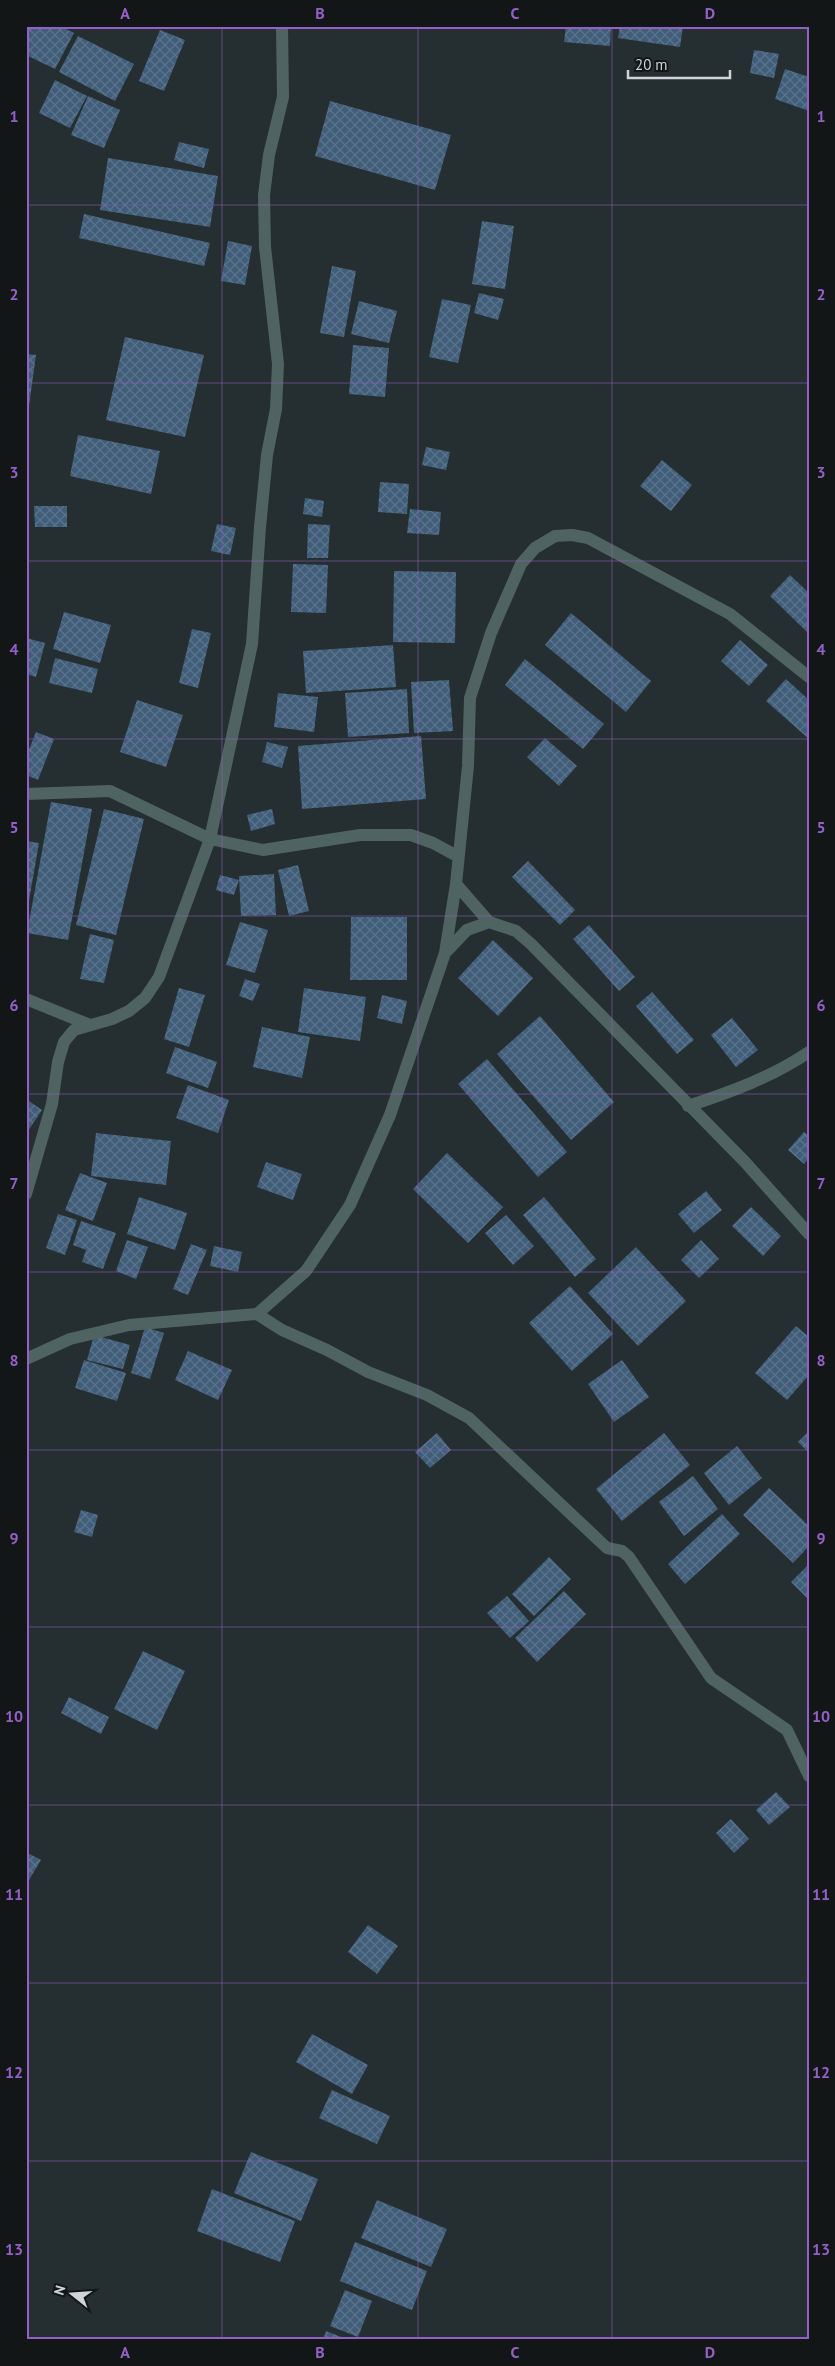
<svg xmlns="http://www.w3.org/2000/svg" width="835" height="2366" font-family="'PT Sans',sans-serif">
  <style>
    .building { fill: url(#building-cross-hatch) }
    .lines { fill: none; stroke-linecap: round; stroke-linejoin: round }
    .minor { stroke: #4f6460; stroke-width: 12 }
    .grid { fill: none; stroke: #945fc6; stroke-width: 1; stroke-opacity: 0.55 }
    .neatline { fill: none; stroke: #945fc6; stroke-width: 2 }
    .grid-label { font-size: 16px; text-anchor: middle; font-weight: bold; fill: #945fc6 }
  </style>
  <defs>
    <pattern id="building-cross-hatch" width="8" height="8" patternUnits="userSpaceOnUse" patternTransform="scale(1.25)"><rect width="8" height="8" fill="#405d79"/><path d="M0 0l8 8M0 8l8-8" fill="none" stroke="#5b738b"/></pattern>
  </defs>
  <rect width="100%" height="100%" fill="#252f31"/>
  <!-- building -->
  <path class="building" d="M 26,26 L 60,26 L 74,33 L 55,69 L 26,55 Z
    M 298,26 L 325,26 L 325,29 L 298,29 Z
    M 566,26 L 611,26 L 610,46 L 564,42 Z
    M 620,26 L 683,26 L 680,47 L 618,38 Z
    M 160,30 L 185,40 L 164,91 L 139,81 Z
    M 78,36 L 134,64 L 115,101 L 59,72 Z
    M 754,50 L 779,54 L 774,78 L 750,73 Z
    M 785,69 L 809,77 L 809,111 L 775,99 Z
    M 55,80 L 87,96 L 70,128 L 39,113 Z
    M 88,96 L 120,110 L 104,148 L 71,135 Z
    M 330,101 L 451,135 L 435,190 L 315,156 Z
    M 179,142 L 209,149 L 204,168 L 174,160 Z
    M 108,158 L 218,176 L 210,227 L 100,210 Z
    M 84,214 L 210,243 L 204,266 L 79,238 Z
    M 482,221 L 514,226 L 505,289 L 472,284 Z
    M 228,241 L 252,246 L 245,285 L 221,281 Z
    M 332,266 L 356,271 L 344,337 L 320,333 Z
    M 479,293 L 504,299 L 498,320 L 474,313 Z
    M 442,299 L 471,305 L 458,363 L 429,357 Z
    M 359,301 L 397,311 L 389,343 L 351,334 Z
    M 125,337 L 204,355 L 185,437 L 106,420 Z
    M 353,345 L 389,348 L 385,397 L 349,394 Z
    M 26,354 L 36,355 L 27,420 L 26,420 Z
    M 78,435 L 160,451 L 151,494 L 70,476 Z
    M 426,447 L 450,452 L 446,470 L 422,465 Z
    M 662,460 L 692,485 L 671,511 L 640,486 Z
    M 380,482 L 409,484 L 407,514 L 378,512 Z
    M 305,498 L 324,501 L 322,517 L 303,514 Z
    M 34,506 L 67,506 L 67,527 L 35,527 Z
    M 410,509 L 441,512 L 439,535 L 407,533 Z
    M 217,524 L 236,528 L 230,555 L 211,551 Z
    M 308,524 L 330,525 L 328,558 L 307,558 Z
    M 293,564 L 328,565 L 326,613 L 291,612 Z
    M 394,571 L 456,572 L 455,643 L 393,642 Z
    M 790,575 L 809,593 L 809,634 L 770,596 Z
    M 64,612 L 111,625 L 100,663 L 53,649 Z
    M 571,613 L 651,681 L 626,712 L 545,645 Z
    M 192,629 L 211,633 L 198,688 L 179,683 Z
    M 26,638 L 45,643 L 36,677 L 26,674 Z
    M 740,640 L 768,665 L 749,686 L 721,661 Z
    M 393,645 L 396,687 L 306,693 L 303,651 Z
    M 55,658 L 98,669 L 92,693 L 49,683 Z
    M 525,659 L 604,724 L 583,749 L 505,685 Z
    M 786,679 L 809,700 L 809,739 L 766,701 Z
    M 449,680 L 453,731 L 414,733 L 411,682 Z
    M 407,689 L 409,733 L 348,737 L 345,693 Z
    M 278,693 L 318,697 L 314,732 L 274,727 Z
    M 137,700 L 183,715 L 166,767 L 120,752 Z
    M 36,732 L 54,739 L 38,780 L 26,775 L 26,757 Z
    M 421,736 L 426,799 L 302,809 L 298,746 Z
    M 545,738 L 577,766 L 559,786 L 527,757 Z
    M 267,742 L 288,747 L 282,768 L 262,762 Z
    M 51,802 L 92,809 L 68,940 L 27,933 Z
    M 104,809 L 144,819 L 116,935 L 76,925 Z
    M 272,809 L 275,824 L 251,831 L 247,815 Z
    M 26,841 L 39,843 L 27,912 L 26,912 Z
    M 528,861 L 575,910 L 560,925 L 512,877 Z
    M 298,865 L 309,911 L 289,916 L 278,870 Z
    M 274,874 L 276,915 L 241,916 L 239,876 Z
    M 220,875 L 239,880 L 234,895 L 216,890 Z
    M 351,917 L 407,917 L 407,980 L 350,980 Z
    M 240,922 L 268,930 L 255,973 L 226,965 Z
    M 589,925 L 635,977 L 619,991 L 573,939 Z
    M 90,934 L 114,940 L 104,983 L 80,979 Z
    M 493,940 L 533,978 L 498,1016 L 458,978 Z
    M 245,979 L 260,984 L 253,1001 L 239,996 Z
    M 179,988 L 205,995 L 189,1047 L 164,1039 Z
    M 304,988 L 366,997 L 360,1041 L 298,1032 Z
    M 652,992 L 694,1040 L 677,1054 L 636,1006 Z
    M 382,995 L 407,1001 L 402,1024 L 377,1018 Z
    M 540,1016 L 614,1102 L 571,1140 L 497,1054 Z
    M 732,1018 L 758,1050 L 736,1067 L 711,1035 Z
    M 262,1027 L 310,1037 L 302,1078 L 253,1067 Z
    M 175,1047 L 217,1062 L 208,1088 L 166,1073 Z
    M 487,1059 L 567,1152 L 538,1177 L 458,1084 Z
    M 188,1085 L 229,1100 L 218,1133 L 176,1118 Z
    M 26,1099 L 42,1110 L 26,1134 Z
    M 804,1132 L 809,1136 L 809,1158 L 804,1164 L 788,1150 Z
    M 96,1133 L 171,1141 L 166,1185 L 91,1176 Z
    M 447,1153 L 503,1207 L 468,1243 L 413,1189 Z
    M 266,1162 L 302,1174 L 293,1200 L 257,1187 Z
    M 80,1173 L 107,1183 L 93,1221 L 65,1210 Z
    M 706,1191 L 722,1210 L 694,1233 L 678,1214 Z
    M 139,1197 L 187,1213 L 175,1250 L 127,1234 Z
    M 544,1197 L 596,1259 L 575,1277 L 523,1215 Z
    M 751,1207 L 781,1236 L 763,1256 L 732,1226 Z
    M 58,1214 L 77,1220 L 65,1255 L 46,1248 Z
    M 506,1215 L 534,1246 L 513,1265 L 485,1233 Z
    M 81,1221 L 116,1233 L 103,1269 L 82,1262 L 86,1250 L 73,1245 Z
    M 127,1240 L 148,1247 L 136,1279 L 116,1271 Z
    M 701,1240 L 719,1259 L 699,1278 L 681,1260 Z
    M 191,1244 L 207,1250 L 188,1295 L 173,1289 Z
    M 214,1246 L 242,1252 L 238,1272 L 210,1266 Z
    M 636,1247 L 686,1301 L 638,1346 L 588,1293 Z
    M 570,1286 L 613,1334 L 572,1371 L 529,1323 Z
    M 796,1326 L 809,1337 L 809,1375 L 787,1400 L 755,1373 Z
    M 145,1327 L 164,1333 L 150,1379 L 131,1373 Z
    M 94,1335 L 130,1345 L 123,1369 L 87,1360 Z
    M 188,1351 L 232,1370 L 218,1400 L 175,1380 Z
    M 84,1360 L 126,1373 L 117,1401 L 75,1388 Z
    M 622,1360 L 649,1397 L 614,1422 L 588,1384 Z
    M 809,1431 L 809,1453 L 798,1442 Z
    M 437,1433 L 451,1450 L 430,1468 L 415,1452 Z
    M 664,1433 L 690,1465 L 622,1521 L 596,1489 Z
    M 737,1446 L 762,1478 L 729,1505 L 704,1473 Z
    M 693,1476 L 718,1509 L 684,1536 L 659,1502 Z
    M 769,1488 L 809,1526 L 809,1546 L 793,1563 L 743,1515 Z
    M 81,1510 L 98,1515 L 92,1537 L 74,1532 Z
    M 722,1514 L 740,1534 L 685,1584 L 668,1564 Z
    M 549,1557 L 571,1579 L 534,1616 L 512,1594 Z
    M 809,1564 L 809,1600 L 791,1582 Z
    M 564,1591 L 586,1614 L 537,1662 L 515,1638 Z
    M 507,1596 L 529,1621 L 510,1638 L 487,1613 Z
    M 143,1651 L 185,1671 L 157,1730 L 114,1709 Z
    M 69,1697 L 109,1717 L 101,1734 L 61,1713 Z
    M 776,1792 L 790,1807 L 769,1825 L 756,1810 Z
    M 731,1819 L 749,1839 L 734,1853 L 716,1833 Z
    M 26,1852 L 41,1860 L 26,1885 Z
    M 368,1925 L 398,1946 L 377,1974 L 348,1952 Z
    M 312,2034 L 368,2065 L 352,2094 L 296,2062 Z
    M 332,2090 L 390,2116 L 377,2144 L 319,2118 Z
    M 251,2152 L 318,2179 L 301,2221 L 234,2193 Z
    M 212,2189 L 295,2221 L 280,2262 L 197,2231 Z
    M 377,2200 L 447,2229 L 431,2267 L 361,2238 Z
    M 355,2242 L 427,2271 L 412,2310 L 340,2281 Z
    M 345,2290 L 372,2301 L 358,2337 L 330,2326 Z
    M 326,2331 L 349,2340 L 323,2340 Z"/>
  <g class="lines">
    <!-- minor -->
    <path class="minor" d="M 26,794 L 110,791 L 210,839 L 263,850 L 360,835 L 411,835 L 433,843 L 457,856
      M 456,884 L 489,922 L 516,931 L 531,944 L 745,1162 L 809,1234
      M 445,953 L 467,930 L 489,922
      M 26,999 L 90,1025
      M 688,1106 C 731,1092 772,1077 809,1052
      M 26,1194 L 52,1104 L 58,1062 L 64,1042 L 74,1030 L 112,1019 L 129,1011 L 145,998 L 159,977 L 210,839 L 252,644 L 260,527 L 267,455 L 276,409 L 278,364 L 265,247 L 264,195 L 269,155 L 283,97 L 282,26
      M 257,1314 L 282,1330 L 327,1350 L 368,1372 L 427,1395 L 469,1418 L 607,1548 L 622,1551 L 629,1557 L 711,1678 L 787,1730 L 809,1776
      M 26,1359 L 70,1339 L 129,1325 L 257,1314 L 306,1271 L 350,1205 L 390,1115 L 445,953 L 456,884 L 468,766 L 470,698 L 491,633 L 521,564 L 535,548 L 555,536 L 572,535 L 588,538 L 730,614 L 809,677"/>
  </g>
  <!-- grid -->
  <path class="grid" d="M 222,26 L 222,2340M 418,26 L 418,2340M 612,26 L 612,2340M 26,205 L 809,205M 26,383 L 809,383M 26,561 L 809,561M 26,739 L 809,739M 26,916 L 809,916M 26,1094 L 809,1094M 26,1272 L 809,1272M 26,1450 L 809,1450M 26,1627 L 809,1627M 26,1805 L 809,1805M 26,1983 L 809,1983M 26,2161 L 809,2161"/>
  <!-- border -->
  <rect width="835" height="2366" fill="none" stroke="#121617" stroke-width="55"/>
  <!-- north arrow -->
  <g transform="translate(72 2294) rotate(287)" stroke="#121617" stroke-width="4" paint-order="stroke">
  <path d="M0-4L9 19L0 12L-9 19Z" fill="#cfd5d7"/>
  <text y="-8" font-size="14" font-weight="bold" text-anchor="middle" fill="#cfd5d7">N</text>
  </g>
  <!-- scale -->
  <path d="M628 70v8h102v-8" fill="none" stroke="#cfd5d7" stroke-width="2.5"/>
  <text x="635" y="70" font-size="15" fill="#cfd5d7" stroke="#121617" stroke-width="4" paint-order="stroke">20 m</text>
  <rect x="28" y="28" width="780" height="2310" class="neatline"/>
  <g class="grid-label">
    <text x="125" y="19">A</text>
    <text x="320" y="19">B</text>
    <text x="515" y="19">C</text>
    <text x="710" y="19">D</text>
    <text x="14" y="122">1</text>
    <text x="821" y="122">1</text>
    <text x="14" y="300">2</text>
    <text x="821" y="300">2</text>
    <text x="14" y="478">3</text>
    <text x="821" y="478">3</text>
    <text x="14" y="655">4</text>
    <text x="821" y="655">4</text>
    <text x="14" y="833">5</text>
    <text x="821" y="833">5</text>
    <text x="14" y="1011">6</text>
    <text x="821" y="1011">6</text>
    <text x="14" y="1189">7</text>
    <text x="821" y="1189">7</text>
    <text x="14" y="1366">8</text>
    <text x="821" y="1366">8</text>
    <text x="14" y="1544">9</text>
    <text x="821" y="1544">9</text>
    <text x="14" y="1722">10</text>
    <text x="821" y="1722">10</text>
    <text x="14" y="1900">11</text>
    <text x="821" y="1900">11</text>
    <text x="14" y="2078">12</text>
    <text x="821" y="2078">12</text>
    <text x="14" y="2255">13</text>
    <text x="821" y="2255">13</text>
    <text x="125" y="2358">A</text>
    <text x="320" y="2358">B</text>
    <text x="515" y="2358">C</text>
    <text x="710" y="2358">D</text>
  </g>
</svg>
